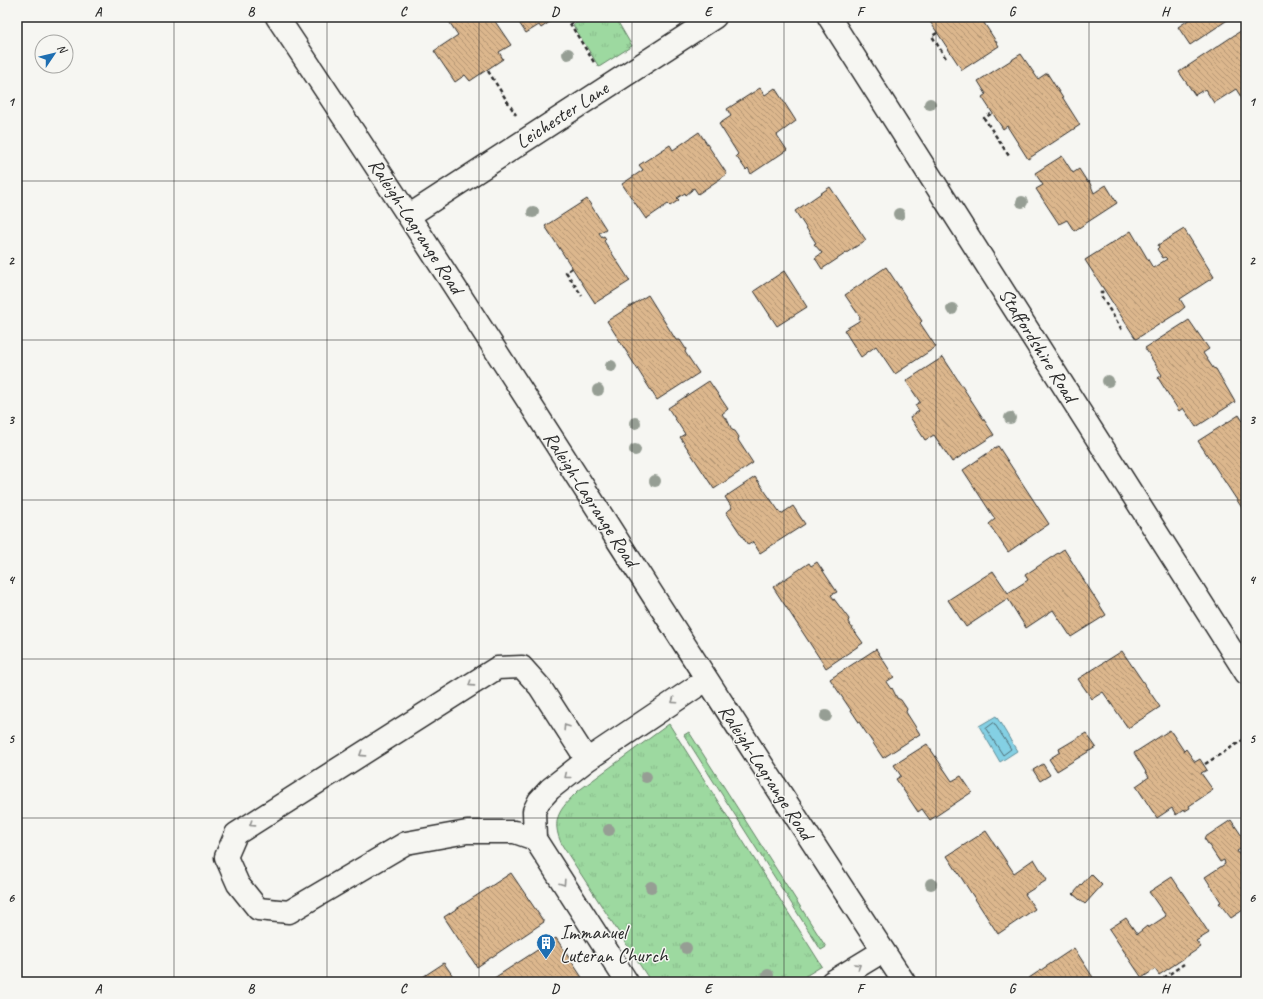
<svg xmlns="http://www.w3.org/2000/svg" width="1263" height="999" font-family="Caveat,sans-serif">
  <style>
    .grass { fill: url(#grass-tufts); stroke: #648266 }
    .water { fill: #84d0e4; stroke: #608e9a }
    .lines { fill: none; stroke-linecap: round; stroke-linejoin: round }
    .shore { stroke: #4f6d75; stroke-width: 1 }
    .building { fill: url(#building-back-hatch); stroke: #2b2b2b }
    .minor-casing { stroke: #2b2b2b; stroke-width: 25 }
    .major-casing { stroke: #2b2b2b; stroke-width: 25 }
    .path { stroke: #2b2b2b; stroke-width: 2.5; stroke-dasharray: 4 3; stroke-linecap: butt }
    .minor { stroke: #f6f6f2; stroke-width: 22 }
    .major { stroke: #f6f6f2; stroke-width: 22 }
    .tree { fill: #969e94 }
    .oneway { stroke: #90908e }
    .grid { fill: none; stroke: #2b2b2b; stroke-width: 1; stroke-opacity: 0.55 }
    .labels { text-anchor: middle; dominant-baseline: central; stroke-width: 3; stroke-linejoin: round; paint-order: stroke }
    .street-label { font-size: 20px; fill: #2b2b2b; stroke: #f6f6f2 }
    .poi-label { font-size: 20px; fill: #2b2b2b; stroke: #f6f6f2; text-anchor: start }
    .neatline { fill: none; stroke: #2b2b2b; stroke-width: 1.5 }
    .grid-label { font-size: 13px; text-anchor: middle; font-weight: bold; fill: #2b2b2b }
  </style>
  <defs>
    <pattern id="grass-tufts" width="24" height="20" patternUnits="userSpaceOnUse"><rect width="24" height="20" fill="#9dd9a0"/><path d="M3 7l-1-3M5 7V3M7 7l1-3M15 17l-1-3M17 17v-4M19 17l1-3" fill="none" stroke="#87ba8a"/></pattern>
    <pattern id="building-back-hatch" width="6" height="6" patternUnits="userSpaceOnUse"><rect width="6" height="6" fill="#dcb78d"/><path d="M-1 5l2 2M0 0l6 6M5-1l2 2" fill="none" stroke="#b39573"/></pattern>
  </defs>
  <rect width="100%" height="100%" fill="#f6f6f2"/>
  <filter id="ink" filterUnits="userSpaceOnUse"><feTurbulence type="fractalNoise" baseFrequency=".025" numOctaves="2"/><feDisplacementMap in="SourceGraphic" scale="8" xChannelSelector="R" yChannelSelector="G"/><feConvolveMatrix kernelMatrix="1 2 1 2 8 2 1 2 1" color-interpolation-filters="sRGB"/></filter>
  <g filter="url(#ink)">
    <!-- grass -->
    <path class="grass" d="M 586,17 L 615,17 L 632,46 L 599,67 L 573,25 Z
      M 669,724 L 822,966 L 796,982 L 651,982 L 562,845 C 550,819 560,809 578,791 Z
      M 689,732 L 826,947 L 821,950 L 684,735 Z"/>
    <!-- water -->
    <path class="water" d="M 996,716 L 1017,751 L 1000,762 L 979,726 Z"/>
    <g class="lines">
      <!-- shore -->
      <path class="shore" d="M 994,723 L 1011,749 L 1003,755 L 986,729 Z"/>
    </g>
    <!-- building -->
    <path class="building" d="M 446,17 L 492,17 L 511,45 L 499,52 L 503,59 L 470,81 L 465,75 L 455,82 L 434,51 L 458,35 Z
      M 515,17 L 557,17 L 541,28 L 539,25 L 526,33 Z
      M 927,17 L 983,17 L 985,20 L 984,23 L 999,46 L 962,70 Z
      M 1193,17 L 1232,17 L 1190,45 L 1178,27 Z
      M 1242,30 L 1246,36 L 1246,105 L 1236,89 L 1214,103 L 1205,89 L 1195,95 L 1179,72 Z
      M 1021,54 L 1038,79 L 1047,73 L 1080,125 L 1028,159 L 1007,126 L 1003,129 L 982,97 L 986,94 L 978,81 Z
      M 760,88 L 765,95 L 775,88 L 796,121 L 777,135 L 787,150 L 751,174 L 748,168 L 746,170 L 736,156 L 738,154 L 719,124 L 731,116 L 727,109 Z
      M 699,132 L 727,174 L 698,194 L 694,188 L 692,189 L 692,190 L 686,195 L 685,193 L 677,198 L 679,200 L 670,206 L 668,204 L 646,219 L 622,184 L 643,170 L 639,165 L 670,145 L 673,150 Z
      M 1062,156 L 1073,173 L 1079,169 L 1088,183 L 1089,181 L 1094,193 L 1106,185 L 1117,203 L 1074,231 L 1067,220 L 1059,224 L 1036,189 L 1043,185 L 1035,173 Z
      M 830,187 L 866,240 L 822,269 L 815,258 L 822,253 L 814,244 L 816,243 L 795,211 Z
      M 587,199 L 606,229 L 599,233 L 602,237 L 604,236 L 606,239 L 604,241 L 630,281 L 595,303 L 545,226 Z
      M 1184,229 L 1214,277 L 1180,299 L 1185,307 L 1179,312 L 1136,339 L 1085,260 L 1131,231 L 1153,268 L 1167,259 L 1165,257 L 1163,258 L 1157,249 L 1159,247 L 1158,245 Z
      M 886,267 L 922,321 L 920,323 L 936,347 L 895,374 L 876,346 L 861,357 L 844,330 L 859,321 L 860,317 L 845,295 Z
      M 784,271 L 807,307 L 777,326 L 754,291 Z
      M 648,295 L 676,340 L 680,340 L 686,349 L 685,352 L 699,373 L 657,400 L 607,321 Z
      M 1189,320 L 1209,349 L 1203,353 L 1213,368 L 1216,369 L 1235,402 L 1196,427 L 1183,408 L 1179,411 L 1158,378 L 1162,375 L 1145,348 Z
      M 943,357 L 994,435 L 952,462 L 934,435 L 925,440 L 910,417 L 919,411 L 915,405 L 920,402 L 906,381 Z
      M 709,381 L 728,409 L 722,414 L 725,418 L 726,417 L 732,430 L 735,431 L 739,437 L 738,440 L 753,463 L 714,489 L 680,437 L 685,434 L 668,408 Z
      M 1239,415 L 1246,426 L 1246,514 L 1198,441 Z
      M 998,446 L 1049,524 L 1008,552 L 989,524 L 995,519 L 963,470 Z
      M 755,477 L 781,514 L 793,506 L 805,524 L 760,553 L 753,542 L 748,545 L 726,512 L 732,508 L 725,497 Z
      M 1064,549 L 1106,615 L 1071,637 L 1053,610 L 1026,628 L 1008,599 L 966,627 L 948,600 L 993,571 L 1008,593 L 1028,580 L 1025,575 Z
      M 817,562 L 837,592 L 831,595 L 849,619 L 848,622 L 863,643 L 826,668 L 773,587 L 809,563 L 811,566 Z
      M 876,649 L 894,677 L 886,682 L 891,689 L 892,688 L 897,698 L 901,700 L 907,709 L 906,712 L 920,734 L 883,758 L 830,679 Z
      M 1122,651 L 1160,707 L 1128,728 L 1103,692 L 1092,699 L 1078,679 Z
      M 1170,730 L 1184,751 L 1186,749 L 1195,762 L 1200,759 L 1207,770 L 1201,773 L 1213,790 L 1189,806 L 1190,808 L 1185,811 L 1185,809 L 1176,815 L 1172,808 L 1157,818 L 1136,786 L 1149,777 L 1134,753 Z
      M 1086,733 L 1096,747 L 1057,771 L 1049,759 L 1060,752 L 1059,749 Z
      M 927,744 L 952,781 L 961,776 L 972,792 L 930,820 L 922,809 L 918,812 L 896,779 L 901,776 L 894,765 Z
      M 1043,764 L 1050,775 L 1040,781 L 1033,770 Z
      M 1231,820 L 1246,842 L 1246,846 L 1237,851 L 1240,856 L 1246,852 L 1246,908 L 1231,918 L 1219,903 L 1221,902 L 1205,877 L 1225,864 L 1224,860 L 1220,862 L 1204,838 Z
      M 986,831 L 1014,873 L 1034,859 L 1047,880 L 1025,894 L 1035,909 L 998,934 L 947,856 Z
      M 511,873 L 544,922 L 477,967 L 444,917 Z
      M 1091,874 L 1102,885 L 1085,904 L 1073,894 Z
      M 1172,877 L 1209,933 L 1196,941 L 1201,947 L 1159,975 L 1155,969 L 1142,978 L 1109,929 L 1126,918 L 1137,934 L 1147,926 L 1148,928 L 1166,916 L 1149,892 Z
      M 556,938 L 585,982 L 488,982 Z
      M 1074,948 L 1096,982 L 1032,982 L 1029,978 Z
      M 444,963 L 457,982 L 415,982 Z"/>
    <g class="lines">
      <defs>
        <path id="minor" d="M 829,17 L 1246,673
          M 410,215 L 715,17
          M 535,839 L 515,832 L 467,832 L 406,843 L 289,912 L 258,909 L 238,884 L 226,857 L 236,834 L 497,668 L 522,667 L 540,687 L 587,760
          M 627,982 L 535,839 L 534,811 L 539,801 L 550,789 L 587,760 L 706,680
          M 832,982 L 883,951"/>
        <path id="major" d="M 277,17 C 491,336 692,662 904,982"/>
      </defs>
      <!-- minor casing -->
      <use href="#minor" class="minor-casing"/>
      <!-- major casing -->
      <use href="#major" class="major-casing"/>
      <!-- path -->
      <path class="path" d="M 566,17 L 595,64
        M 570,24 L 580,17
        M 937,33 L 932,36 L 947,60
        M 488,71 L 516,115
        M 991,114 L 984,118 L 1009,156
        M 572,268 L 566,272 L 582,296
        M 1103,291 L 1100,294 L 1122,330
        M 1205,764 L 1246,738
        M 1158,982 L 1184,964"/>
      <!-- minor -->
      <use href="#minor" class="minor"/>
      <!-- major -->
      <use href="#major" class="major"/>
    </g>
    <!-- trees -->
    <g class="tree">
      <circle cx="568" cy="54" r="6"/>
      <circle cx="930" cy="104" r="6"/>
      <circle cx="1022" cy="202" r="6"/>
      <circle cx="533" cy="212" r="6"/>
      <circle cx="899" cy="214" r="6"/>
      <circle cx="952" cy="309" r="6"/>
      <circle cx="611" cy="366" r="6"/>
      <circle cx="1108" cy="381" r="6"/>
      <circle cx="598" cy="390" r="6"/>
      <circle cx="1010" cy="418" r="6"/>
      <circle cx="635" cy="423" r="6"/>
      <circle cx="635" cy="450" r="6"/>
      <circle cx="655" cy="481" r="6"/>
      <circle cx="826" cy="716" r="6"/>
      <circle cx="646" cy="777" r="6"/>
      <circle cx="609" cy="830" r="6"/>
      <circle cx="931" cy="884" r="6"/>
      <circle cx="651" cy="887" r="6"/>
      <circle cx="686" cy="948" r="6"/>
      <circle cx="768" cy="975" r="6"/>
    </g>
    <!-- one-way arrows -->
    <defs><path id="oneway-chevron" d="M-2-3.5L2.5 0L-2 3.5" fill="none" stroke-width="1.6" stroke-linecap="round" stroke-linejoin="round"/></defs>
    <g class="oneway">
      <use href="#oneway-chevron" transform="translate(471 684) rotate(147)"/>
      <use href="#oneway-chevron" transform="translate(674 701) rotate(146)"/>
      <use href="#oneway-chevron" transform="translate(566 727) rotate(-123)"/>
      <use href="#oneway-chevron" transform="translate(362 754) rotate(147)"/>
      <use href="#oneway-chevron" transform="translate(567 776) rotate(141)"/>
      <use href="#oneway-chevron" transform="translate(252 824) rotate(147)"/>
      <use href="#oneway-chevron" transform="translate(563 883) rotate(57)"/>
      <use href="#oneway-chevron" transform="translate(858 966) rotate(-32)"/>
    </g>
  </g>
  <!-- grid -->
  <path class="grid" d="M 174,17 L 174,982M 327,17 L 327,982M 479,17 L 479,982M 632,17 L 632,982M 784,17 L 784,982M 936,17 L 936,982M 1089,17 L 1089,982M 17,181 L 1246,181M 17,340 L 1246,340M 17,500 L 1246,500M 17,659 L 1246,659M 17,818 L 1246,818"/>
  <!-- icons -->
  <defs>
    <symbol id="building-pin" viewBox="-11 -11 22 30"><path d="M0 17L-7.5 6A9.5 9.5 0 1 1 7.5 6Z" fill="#1f6fb2" stroke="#f6f6f2"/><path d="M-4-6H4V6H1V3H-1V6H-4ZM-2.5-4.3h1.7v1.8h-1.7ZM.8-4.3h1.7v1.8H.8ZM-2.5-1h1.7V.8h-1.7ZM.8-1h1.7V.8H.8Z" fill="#fff"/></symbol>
  </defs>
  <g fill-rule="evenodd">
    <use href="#building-pin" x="535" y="932" width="22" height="30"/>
  </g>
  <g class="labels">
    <!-- street labels -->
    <g class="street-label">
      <text transform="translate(562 115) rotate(-33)">Leichester Lane</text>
      <text transform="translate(416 226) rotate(57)">Raleigh-Lagrange Road</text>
      <text transform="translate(1038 345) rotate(58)">Staffordshire Road</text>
      <text transform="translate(591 499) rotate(57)">Raleigh-Lagrange Road</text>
      <text transform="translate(766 772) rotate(57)">Raleigh-Lagrange Road</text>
    </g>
    <!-- poi labels -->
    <g class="poi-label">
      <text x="560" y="932">Immanuel<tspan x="560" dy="23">Luteran Church</tspan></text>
    </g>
  </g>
  <!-- margin -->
  <rect width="1263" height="999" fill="none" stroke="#f6f6f2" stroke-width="44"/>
  <!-- north arrow -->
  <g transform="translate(54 54) rotate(55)"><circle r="19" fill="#f6f6f2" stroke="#a5a5a2"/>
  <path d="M0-3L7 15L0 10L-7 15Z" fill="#1f6fb2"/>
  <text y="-6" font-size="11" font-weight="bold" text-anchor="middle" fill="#2b2b2b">N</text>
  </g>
  <rect x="22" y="22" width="1219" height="955" class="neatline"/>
  <g class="grid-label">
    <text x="98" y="16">A</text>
    <text x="251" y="16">B</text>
    <text x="403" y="16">C</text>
    <text x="555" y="16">D</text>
    <text x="708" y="16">E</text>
    <text x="860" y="16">F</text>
    <text x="1012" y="16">G</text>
    <text x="1165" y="16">H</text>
    <text x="11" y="106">1</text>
    <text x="1252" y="106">1</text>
    <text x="11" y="265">2</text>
    <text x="1252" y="265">2</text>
    <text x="11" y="424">3</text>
    <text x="1252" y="424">3</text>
    <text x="11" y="584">4</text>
    <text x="1252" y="584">4</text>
    <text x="11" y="743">5</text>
    <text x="1252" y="743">5</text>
    <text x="11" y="902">6</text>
    <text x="1252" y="902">6</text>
    <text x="98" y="993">A</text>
    <text x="251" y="993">B</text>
    <text x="403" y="993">C</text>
    <text x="555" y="993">D</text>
    <text x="708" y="993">E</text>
    <text x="860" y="993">F</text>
    <text x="1012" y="993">G</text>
    <text x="1165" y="993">H</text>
  </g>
</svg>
